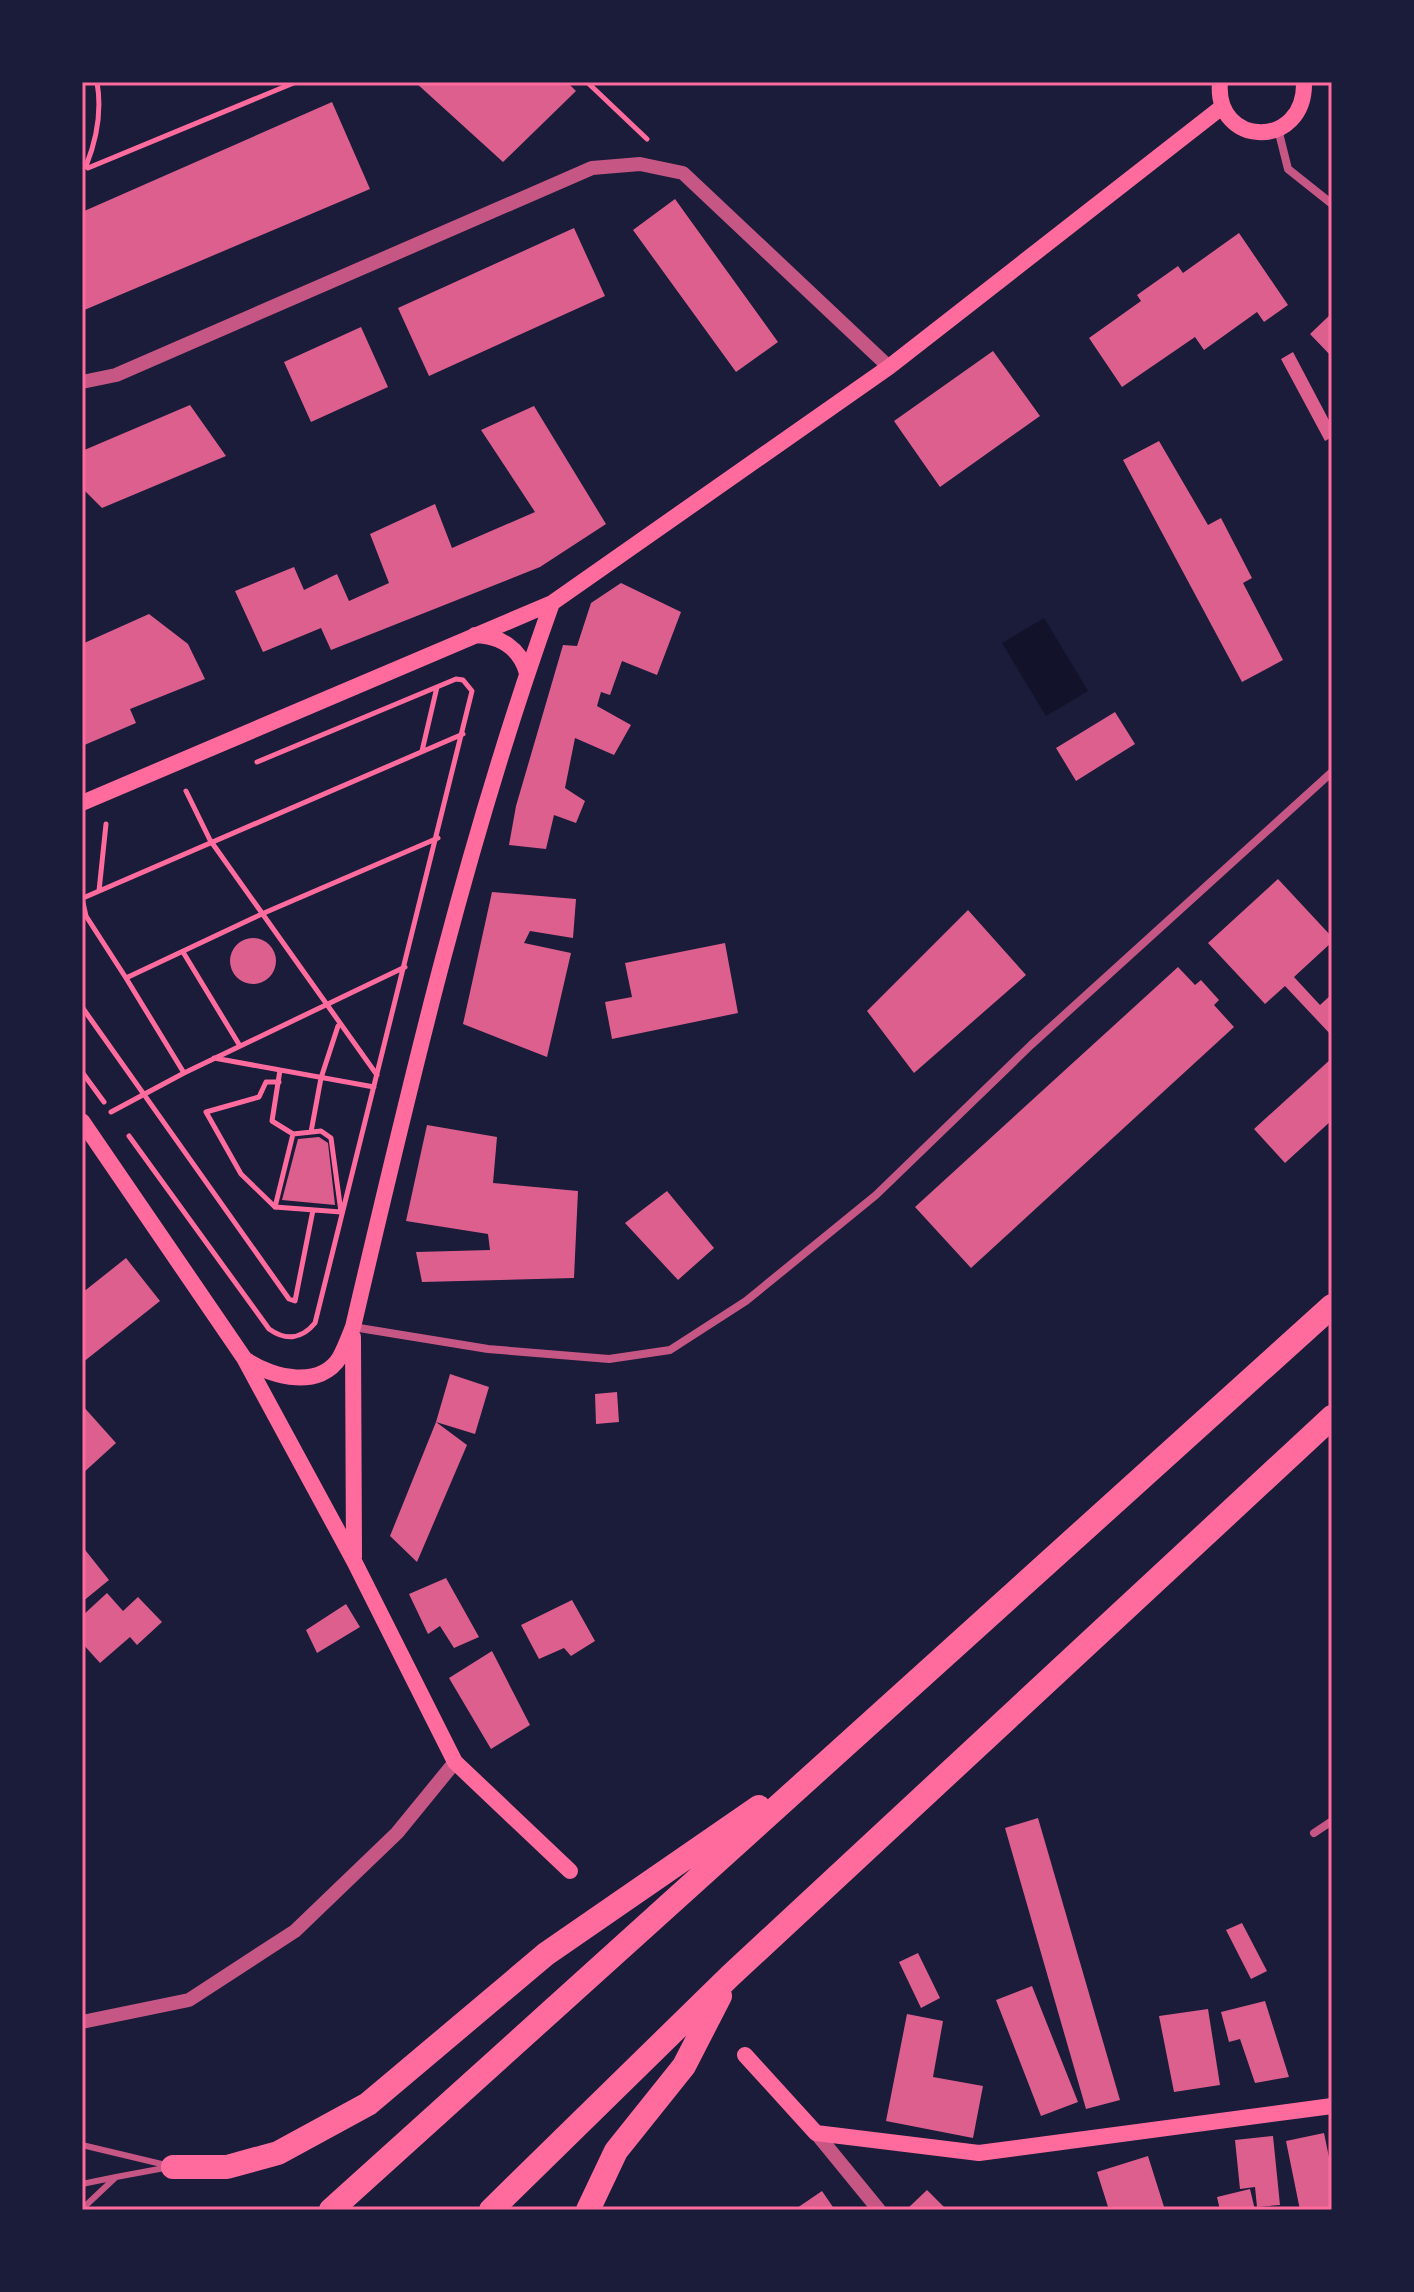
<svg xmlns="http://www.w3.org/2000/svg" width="1414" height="2292" font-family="'Source Sans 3',sans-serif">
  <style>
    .water { fill: #12122b }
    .building { fill: #dd5f8e }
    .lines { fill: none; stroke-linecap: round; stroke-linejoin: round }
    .path { stroke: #ff6b9d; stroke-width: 5 }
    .service { stroke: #c65784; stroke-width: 6 }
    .minor { stroke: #c65784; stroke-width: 8 }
    .tertiary { stroke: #c65784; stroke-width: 14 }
    .secondary { stroke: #ff6b9d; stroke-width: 16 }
    .motorway { stroke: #ff6b9d; stroke-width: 24 }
    .neatline { fill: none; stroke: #ff6b9d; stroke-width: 3 }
  </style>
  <rect width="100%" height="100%" fill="#1b1b3a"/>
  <!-- water -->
  <path class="water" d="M 1044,618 L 1088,691 L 1046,716 L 1002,643 Z"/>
  <!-- building -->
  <path class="building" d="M 415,82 L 567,82 L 576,91 L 503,162 Z
    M 332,102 L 370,189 L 82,311 L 82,212 Z
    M 675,199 L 778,342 L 736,372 L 633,230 Z
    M 574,228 L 605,296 L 429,376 L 398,308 Z
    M 1239,233 L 1288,305 L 1264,322 L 1257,312 L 1204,350 L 1195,337 L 1122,387 L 1089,338 L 1141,301 L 1137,295 L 1178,266 L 1183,273 Z
    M 1332,313 L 1332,357 L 1310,334 Z
    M 361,327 L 388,387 L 311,422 L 284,362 Z
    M 993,351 L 1040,416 L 940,487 L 894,421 Z
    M 1293,352 L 1332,426 L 1332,437 L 1325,441 L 1281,359 Z
    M 190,405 L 226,456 L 102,508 L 82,488 L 82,451 Z
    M 534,406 L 606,524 L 540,567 L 331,650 L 321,628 L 263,652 L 235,591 L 294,567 L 304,590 L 337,574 L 349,601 L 389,583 L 370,534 L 435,504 L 452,548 L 535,512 L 481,430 Z
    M 1159,441 L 1208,525 L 1221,518 L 1252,578 L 1243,583 L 1283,660 L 1242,682 L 1123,460 Z
    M 621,583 L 681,612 L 657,675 L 622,661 L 610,695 L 601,692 L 597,706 L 631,725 L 614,755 L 575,738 L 565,788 L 585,801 L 576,823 L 554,815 L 546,849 L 509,845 L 516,806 L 563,645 L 577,646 L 591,603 Z
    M 149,614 L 188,644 L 205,679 L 130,709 L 136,723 L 82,746 L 82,644 Z
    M 1115,712 L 1135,744 L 1076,781 L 1056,748 Z
    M 1278,879 L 1332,937 L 1332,942 L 1294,977 L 1320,1005 L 1332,994 L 1332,1036 L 1285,986 L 1265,1004 L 1208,943 Z
    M 492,892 L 576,899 L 573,938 L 530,931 L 524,943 L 571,953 L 547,1057 L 463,1024 Z
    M 968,910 L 1026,975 L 914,1073 L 867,1011 Z
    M230 961a23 23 0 1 1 46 0a23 23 0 1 1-46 0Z
    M 725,943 L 738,1013 L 612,1039 L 605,1002 L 632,997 L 625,963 Z
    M 1178,967 L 1195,985 L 1201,980 L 1219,1000 L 1214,1005 L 1234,1027 L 971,1268 L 915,1207 Z
    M 1332,1058 L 1332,1120 L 1285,1163 L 1254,1129 Z
    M 427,1125 L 497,1137 L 493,1183 L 578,1191 L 574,1278 L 422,1282 L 416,1252 L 490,1250 L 488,1234 L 406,1221 Z
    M 319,1137 L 328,1143 L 335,1205 L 282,1200 L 298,1139 Z
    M 667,1191 L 714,1248 L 678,1280 L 625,1223 Z
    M 126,1258 L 160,1301 L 82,1363 L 82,1293 Z
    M 450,1374 L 489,1387 L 475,1434 L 436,1422 Z
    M 617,1392 L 619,1422 L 596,1424 L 595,1394 Z
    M 82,1405 L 116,1443 L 82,1474 Z
    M 436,1422 L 467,1445 L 417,1562 L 390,1536 Z
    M 82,1546 L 109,1580 L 82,1602 Z
    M 446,1578 L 479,1637 L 454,1648 L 440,1626 L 428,1634 L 409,1594 Z
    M 107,1593 L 123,1611 L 138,1597 L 162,1622 L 137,1645 L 130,1637 L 100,1663 L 82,1643 L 82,1616 Z
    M 572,1600 L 595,1641 L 571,1656 L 564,1648 L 539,1659 L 521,1625 Z
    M 346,1604 L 360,1627 L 317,1653 L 306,1630 Z
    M 492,1651 L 530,1725 L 491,1749 L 449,1678 Z
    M 1038,1818 L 1120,2100 L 1086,2109 L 1005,1828 Z
    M 1242,1923 L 1267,1971 L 1251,1979 L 1226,1930 Z
    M 918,1953 L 940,1998 L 921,2008 L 899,1962 Z
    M 1032,1986 L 1078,2102 L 1041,2116 L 996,2000 Z
    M 1265,2001 L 1289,2077 L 1255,2083 L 1240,2039 L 1229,2042 L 1221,2012 Z
    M 1208,2009 L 1220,2085 L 1174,2092 L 1159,2016 Z
    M 907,2014 L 943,2021 L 933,2077 L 983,2086 L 973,2138 L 886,2121 Z
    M 1324,2133 L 1332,2172 L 1332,2210 L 1300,2210 L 1286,2141 Z
    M 1273,2136 L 1280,2205 L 1257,2207 L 1255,2187 L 1240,2189 L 1235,2140 Z
    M 1148,2156 L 1165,2210 L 1109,2210 L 1097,2172 Z
    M 1250,2189 L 1255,2210 L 1220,2210 L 1217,2197 Z
    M 927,2190 L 947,2210 L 906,2210 Z
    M 822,2191 L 835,2210 L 794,2210 Z"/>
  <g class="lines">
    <!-- path -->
    <path class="path" d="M 587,82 L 647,139
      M 82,163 L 88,168 L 296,82
      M 86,166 C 97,139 102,111 97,82
      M 422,751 L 437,687
      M 186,791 L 210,840 L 377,1075
      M 99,891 L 106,824
      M 82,898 L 86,916 L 126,978 L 264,913 L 438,838
      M 83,898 L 463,734
      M 183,952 L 240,1046
      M 82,1007 L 289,1299 L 295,1301 L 313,1210
      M 214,1058 L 374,1087
      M 280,1070 L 272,1121 L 293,1134 L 321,1131 L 331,1138 L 341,1212 L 275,1207 L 293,1134
      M 82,1072 L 104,1102
      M 184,1073 L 405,967
      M 111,1112 L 184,1073 L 126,978
      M 311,1132 L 321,1078 L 338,1026
      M 129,1136 L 269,1329 C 286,1341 302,1339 315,1323 L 472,691 L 463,680 L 456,679 L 257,762
      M 275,1207 L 241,1174 L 206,1112 L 259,1097 L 266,1082 L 279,1082"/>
    <!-- service -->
    <path class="service" d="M 82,2145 L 170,2166
      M 82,2184 L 116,2177
      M 82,2209 L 116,2177 L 170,2167"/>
    <!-- minor -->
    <path class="minor" d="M 1278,129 L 1288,169 L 1332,204
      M 353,1327 L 488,1349 L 609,1359 L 670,1350 L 746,1301 L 876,1195 L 1031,1045 L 1332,772
      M 1314,1833 L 1332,1821"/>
    <!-- tertiary -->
    <path class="tertiary" d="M 82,382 L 116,375 L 592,168 L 640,164 L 683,173 L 889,367
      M 82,2022 L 189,2000 L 295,1931 L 397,1833 L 455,1762
      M 816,2133 L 879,2210"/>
    <!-- secondary -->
    <path class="secondary" d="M 1220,82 C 1214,148 1306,150 1304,82
      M 475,635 C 500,636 520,648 527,673
      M 82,803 L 552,603 L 889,367 L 1222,107
      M 82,1121 L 244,1358 L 354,1561 L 455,1762 L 570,1871
      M 353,1337 L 354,1557
      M 248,1361 C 273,1378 321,1389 340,1357 C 345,1348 349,1337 353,1327 C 410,1084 467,839 552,603
      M 745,2055 L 816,2133 L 979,2153 L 1332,2106"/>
    <!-- motorway -->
    <path class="motorway" d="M 173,2167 L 227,2167 L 278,2153 L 368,2104 L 546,1954 L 759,1807
      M 331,2210 L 1332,1306
      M 491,2210 L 730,1976 L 1332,1417
      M 588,2210 L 616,2151 L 684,2066 L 720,1996"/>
  </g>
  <!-- border -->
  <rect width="1414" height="2292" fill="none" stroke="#1b1b3a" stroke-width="168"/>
  <rect x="84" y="84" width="1246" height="2124" class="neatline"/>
</svg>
